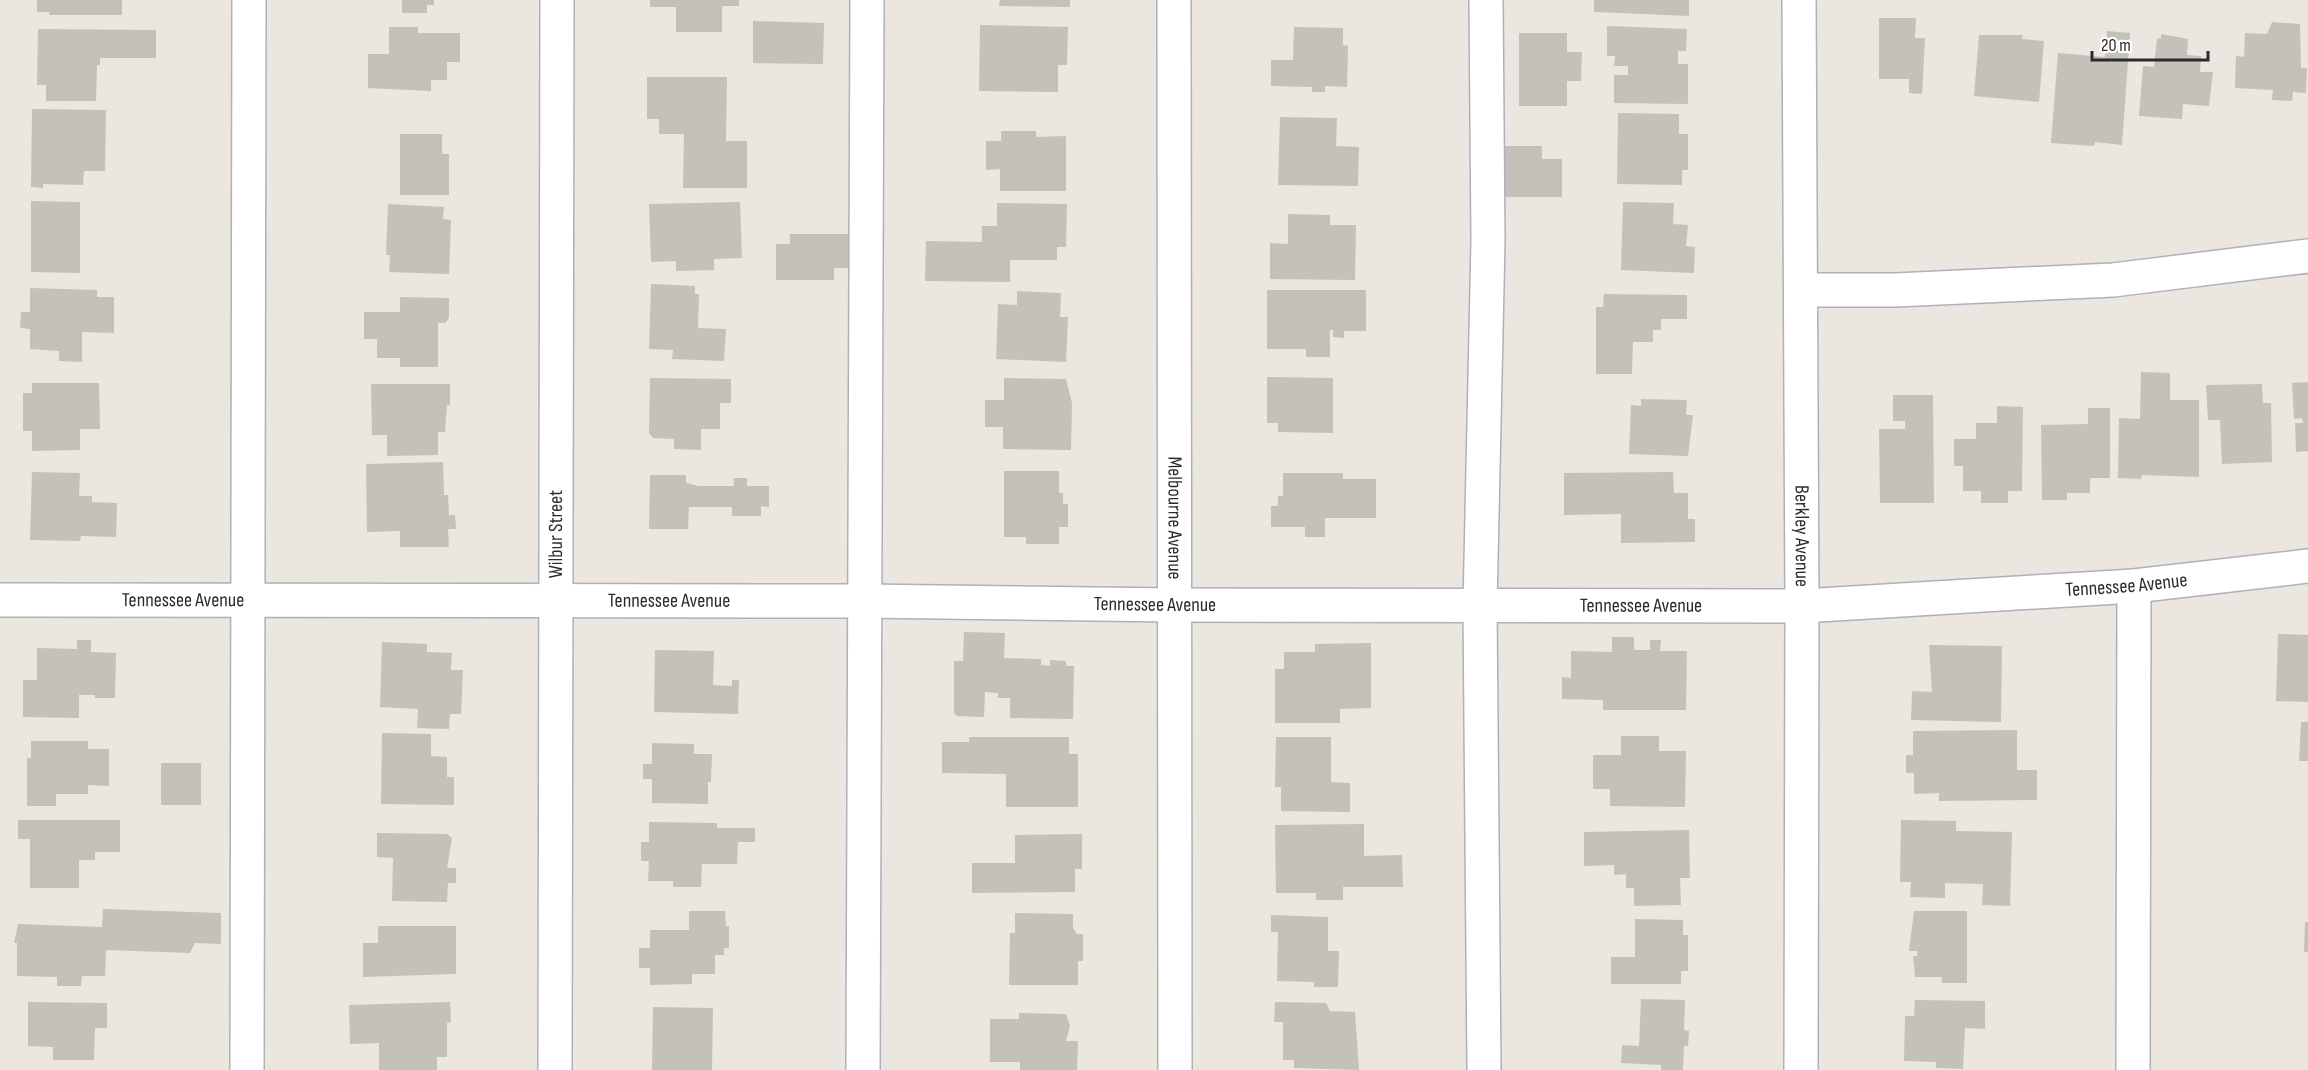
<svg xmlns="http://www.w3.org/2000/svg" width="2308" height="1070" font-family="'Sofia Sans Condensed',sans-serif">
  <style>
    .building { fill: #c4c0ba }
    .lines { fill: none; stroke-linecap: round; stroke-linejoin: round }
    .minor-casing { stroke: #afb0b9; stroke-width: 36 }
    .minor { stroke: #fff; stroke-width: 33 }
    .labels { text-anchor: middle; dominant-baseline: central; stroke-width: 4.5; stroke-linejoin: round; paint-order: stroke }
    .street-label { font-size: 20px; fill: #2b2b2b; stroke: #fff }
  </style>
  <rect width="100%" height="100%" fill="#ebe6df"/>
  <!-- building -->
  <path class="building" d="M 37,0 L 122,0 L 122,15 L 49,15 L 49,12 L 37,12 Z
    M 402,0 L 434,0 L 434,5 L 427,5 L 427,13 L 402,13 Z
    M 650,0 L 739,0 L 739,6 L 722,6 L 722,32 L 676,32 L 676,7 L 650,7 Z
    M 1000,0 L 1070,0 L 1070,7 L 999,6 Z
    M 1594,0 L 1689,0 L 1689,16 L 1594,12 Z
    M 1879,18 L 1916,18 L 1915,38 L 1925,38 L 1922,94 L 1909,93 L 1909,79 L 1879,79 Z
    M 753,21 L 824,23 L 823,64 L 753,63 Z
    M 2272,22 L 2300,24 L 2301,68 L 2307,68 L 2306,93 L 2293,92 L 2292,101 L 2272,100 L 2273,90 L 2235,88 L 2236,56 L 2244,57 L 2245,33 L 2267,34 Z
    M 980,25 L 1068,27 L 1067,65 L 1058,65 L 1058,92 L 979,91 Z
    M 1607,26 L 1687,29 L 1686,51 L 1678,51 L 1678,64 L 1688,64 L 1688,104 L 1614,103 L 1614,75 L 1628,75 L 1628,66 L 1614,66 L 1615,56 L 1607,56 Z
    M 389,27 L 418,27 L 418,33 L 460,33 L 460,62 L 447,62 L 447,80 L 431,80 L 431,91 L 368,88 L 368,54 L 389,54 Z
    M 1294,27 L 1343,28 L 1343,45 L 1348,46 L 1347,87 L 1325,86 L 1325,92 L 1312,92 L 1312,87 L 1271,86 L 1271,60 L 1293,60 Z
    M 38,29 L 156,30 L 156,58 L 100,58 L 100,65 L 97,65 L 96,101 L 46,101 L 46,85 L 37,85 Z
    M 2107,31 L 2130,33 L 2122,145 L 2095,142 L 2094,146 L 2051,143 L 2058,53 L 2105,57 Z
    M 1519,33 L 1567,33 L 1567,52 L 1582,52 L 1581,81 L 1567,81 L 1567,106 L 1519,106 Z
    M 2161,34 L 2188,39 L 2187,55 L 2201,56 L 2200,72 L 2213,72 L 2209,106 L 2183,104 L 2182,119 L 2139,116 L 2143,66 L 2154,67 L 2157,38 L 2161,39 Z
    M 1979,35 L 2023,35 L 2022,39 L 2044,41 L 2039,102 L 1974,96 Z
    M 647,77 L 727,77 L 726,141 L 747,141 L 747,188 L 683,188 L 684,134 L 659,134 L 659,119 L 647,119 Z
    M 32,109 L 106,110 L 105,171 L 84,171 L 83,185 L 43,184 L 43,188 L 31,187 Z
    M 1618,113 L 1679,114 L 1679,134 L 1688,134 L 1688,170 L 1682,170 L 1682,185 L 1617,184 Z
    M 1280,117 L 1337,118 L 1336,146 L 1359,147 L 1358,186 L 1278,185 Z
    M 1001,131 L 1036,131 L 1036,137 L 1066,136 L 1066,191 L 1000,191 L 1000,169 L 986,170 L 986,141 L 1001,141 Z
    M 400,134 L 442,134 L 442,154 L 449,154 L 449,195 L 400,195 Z
    M 1497,146 L 1542,146 L 1542,159 L 1562,159 L 1562,197 L 1497,197 Z
    M 31,201 L 80,202 L 80,273 L 31,272 Z
    M 740,202 L 742,258 L 714,259 L 714,270 L 676,271 L 676,261 L 651,262 L 649,204 Z
    M 1623,202 L 1674,203 L 1673,224 L 1688,225 L 1686,246 L 1695,247 L 1694,273 L 1621,270 Z
    M 997,203 L 1067,204 L 1066,247 L 1057,247 L 1057,260 L 1010,260 L 1010,282 L 925,281 L 926,241 L 982,242 L 982,226 L 997,226 Z
    M 388,204 L 444,207 L 443,219 L 451,220 L 449,274 L 389,272 L 390,255 L 386,255 Z
    M 1288,214 L 1330,215 L 1330,225 L 1356,225 L 1355,280 L 1270,279 L 1270,243 L 1288,244 Z
    M 790,234 L 849,234 L 849,268 L 834,268 L 834,280 L 776,280 L 776,244 L 790,244 Z
    M 651,284 L 695,286 L 695,294 L 699,294 L 698,328 L 726,329 L 724,361 L 672,359 L 673,350 L 649,349 Z
    M 30,288 L 97,290 L 97,297 L 114,297 L 114,333 L 82,332 L 82,362 L 59,361 L 59,351 L 30,349 L 30,329 L 20,328 L 21,312 L 30,312 Z
    M 1267,290 L 1366,290 L 1366,331 L 1344,331 L 1344,338 L 1333,337 L 1333,330 L 1330,330 L 1330,357 L 1306,357 L 1306,349 L 1267,349 Z
    M 1017,291 L 1061,293 L 1060,317 L 1068,317 L 1066,362 L 996,359 L 998,304 L 1017,305 Z
    M 1604,294 L 1687,295 L 1687,319 L 1661,319 L 1661,330 L 1653,330 L 1653,342 L 1633,342 L 1632,374 L 1596,374 L 1596,307 L 1603,307 Z
    M 400,297 L 449,298 L 449,318 L 445,323 L 438,323 L 438,367 L 400,367 L 400,358 L 377,358 L 377,339 L 364,339 L 364,312 L 400,312 Z
    M 2141,372 L 2170,373 L 2170,400 L 2199,400 L 2199,477 L 2142,475 L 2141,479 L 2118,478 L 2119,418 L 2140,419 Z
    M 1267,377 L 1333,378 L 1333,433 L 1278,432 L 1278,423 L 1267,423 Z
    M 650,378 L 731,379 L 731,403 L 720,403 L 720,429 L 701,429 L 701,450 L 674,449 L 674,439 L 653,438 L 649,433 Z
    M 1004,378 L 1066,379 L 1072,403 L 1071,450 L 1003,449 L 1003,427 L 985,427 L 985,400 L 1004,400 Z
    M 2308,382 L 2308,451 L 2296,452 L 2295,423 L 2303,423 L 2302,418 L 2294,419 L 2292,383 Z
    M 32,383 L 99,383 L 100,429 L 80,429 L 80,450 L 32,451 L 32,431 L 23,431 L 23,393 L 32,393 Z
    M 371,384 L 450,384 L 450,405 L 447,405 L 445,432 L 438,432 L 438,455 L 387,456 L 387,435 L 372,435 Z
    M 2262,384 L 2263,403 L 2271,403 L 2272,462 L 2222,464 L 2220,420 L 2208,420 L 2206,385 Z
    M 1893,395 L 1933,395 L 1934,503 L 1880,503 L 1879,429 L 1905,429 L 1905,421 L 1893,421 Z
    M 1641,399 L 1687,400 L 1686,415 L 1693,415 L 1688,456 L 1629,454 L 1631,405 L 1641,406 Z
    M 1997,406 L 2023,407 L 2022,491 L 2008,491 L 2008,503 L 1981,503 L 1981,491 L 1963,491 L 1963,466 L 1954,466 L 1954,439 L 1976,439 L 1976,423 L 1997,423 Z
    M 2088,408 L 2110,408 L 2110,478 L 2090,478 L 2090,493 L 2067,493 L 2067,500 L 2042,500 L 2041,425 L 2088,424 Z
    M 443,462 L 444,495 L 448,495 L 449,515 L 455,515 L 456,529 L 448,529 L 449,547 L 400,547 L 400,531 L 367,532 L 366,464 Z
    M 1004,471 L 1059,471 L 1059,493 L 1063,493 L 1063,504 L 1068,504 L 1068,527 L 1059,527 L 1059,544 L 1026,544 L 1026,537 L 1004,537 Z
    M 32,472 L 80,473 L 79,496 L 92,496 L 92,502 L 117,503 L 116,537 L 81,536 L 80,541 L 30,540 Z
    M 1673,472 L 1674,493 L 1688,493 L 1688,519 L 1695,519 L 1695,542 L 1621,543 L 1621,514 L 1564,515 L 1564,473 Z
    M 1283,473 L 1343,473 L 1343,479 L 1376,479 L 1376,518 L 1325,518 L 1325,537 L 1305,537 L 1305,527 L 1271,527 L 1271,506 L 1278,506 L 1278,496 L 1283,496 Z
    M 650,475 L 686,475 L 686,483 L 699,486 L 734,486 L 734,478 L 747,478 L 747,486 L 769,486 L 769,507 L 761,506 L 761,516 L 732,516 L 732,507 L 689,507 L 688,529 L 649,529 Z
    M 964,632 L 1005,633 L 1004,658 L 1041,659 L 1041,665 L 1050,666 L 1050,660 L 1066,661 L 1066,666 L 1074,666 L 1073,719 L 1010,718 L 1010,698 L 998,698 L 998,693 L 985,692 L 984,717 L 957,716 L 954,713 L 954,661 L 963,661 Z
    M 2278,634 L 2308,635 L 2308,702 L 2276,701 Z
    M 1612,637 L 1634,637 L 1634,650 L 1650,650 L 1650,640 L 1661,640 L 1660,651 L 1687,651 L 1686,710 L 1603,710 L 1603,700 L 1562,699 L 1562,677 L 1571,678 L 1571,651 L 1612,652 Z
    M 77,640 L 91,640 L 91,652 L 116,653 L 115,698 L 95,698 L 95,695 L 79,695 L 79,718 L 23,717 L 23,680 L 37,680 L 37,648 L 77,649 Z
    M 382,642 L 427,644 L 427,652 L 452,653 L 451,670 L 463,670 L 461,714 L 450,714 L 449,729 L 417,728 L 418,709 L 380,707 Z
    M 1371,643 L 1371,708 L 1340,709 L 1340,723 L 1275,723 L 1275,669 L 1284,669 L 1284,652 L 1315,652 L 1315,644 Z
    M 1929,645 L 2002,646 L 2001,722 L 1911,720 L 1912,691 L 1932,692 Z
    M 655,650 L 714,651 L 713,685 L 732,686 L 732,680 L 739,680 L 738,714 L 654,712 Z
    M 2301,722 L 2308,722 L 2308,761 L 2299,761 Z
    M 2017,730 L 2017,770 L 2037,770 L 2037,800 L 1939,801 L 1939,793 L 1914,794 L 1914,773 L 1906,773 L 1906,755 L 1913,755 L 1913,731 Z
    M 382,733 L 431,734 L 431,756 L 447,757 L 447,777 L 454,777 L 454,805 L 381,804 Z
    M 1621,736 L 1659,736 L 1659,751 L 1686,751 L 1685,807 L 1610,806 L 1610,789 L 1593,789 L 1593,755 L 1621,755 Z
    M 969,737 L 1069,737 L 1069,754 L 1078,754 L 1078,807 L 1006,807 L 1006,774 L 942,773 L 942,742 L 969,742 Z
    M 1276,737 L 1331,737 L 1331,782 L 1350,783 L 1350,812 L 1281,811 L 1281,787 L 1275,787 Z
    M 31,741 L 88,741 L 88,749 L 109,749 L 109,786 L 88,785 L 88,794 L 56,794 L 56,806 L 27,806 L 27,758 L 31,758 Z
    M 652,743 L 694,744 L 694,754 L 712,754 L 711,782 L 708,782 L 708,804 L 652,803 L 652,779 L 643,779 L 643,764 L 652,764 Z
    M 161,763 L 201,763 L 201,805 L 161,805 Z
    M 18,820 L 120,820 L 120,852 L 95,852 L 95,860 L 79,860 L 79,888 L 30,888 L 30,839 L 18,839 Z
    M 1901,820 L 1956,821 L 1956,831 L 2012,832 L 2010,906 L 1982,905 L 1983,884 L 1945,883 L 1945,898 L 1910,897 L 1911,882 L 1900,882 Z
    M 649,822 L 717,823 L 717,828 L 755,828 L 755,842 L 738,842 L 737,864 L 702,864 L 701,887 L 673,887 L 673,881 L 648,881 L 649,861 L 641,861 L 641,842 L 649,842 Z
    M 1364,824 L 1364,856 L 1402,855 L 1403,887 L 1343,887 L 1343,900 L 1316,900 L 1316,893 L 1276,893 L 1275,825 Z
    M 1689,830 L 1690,878 L 1680,878 L 1681,905 L 1634,906 L 1634,888 L 1626,888 L 1626,874 L 1614,875 L 1614,865 L 1584,866 L 1584,832 Z
    M 377,833 L 447,834 L 452,838 L 447,868 L 456,868 L 456,883 L 448,883 L 447,902 L 392,901 L 393,858 L 377,857 Z
    M 1082,834 L 1082,869 L 1075,869 L 1075,892 L 972,893 L 972,863 L 1015,863 L 1015,835 Z
    M 103,909 L 221,913 L 221,944 L 195,943 L 190,953 L 106,950 L 105,976 L 82,976 L 81,986 L 57,986 L 57,977 L 17,976 L 17,943 L 14,943 L 18,924 L 102,927 Z
    M 689,911 L 725,911 L 726,926 L 729,926 L 729,948 L 724,948 L 724,955 L 715,955 L 715,974 L 692,974 L 692,984 L 650,985 L 650,968 L 639,968 L 639,948 L 650,948 L 650,930 L 689,930 Z
    M 1914,911 L 1967,911 L 1967,983 L 1942,983 L 1942,977 L 1915,977 L 1913,956 L 1917,956 L 1917,951 L 1909,951 Z
    M 1015,913 L 1073,914 L 1073,928 L 1077,934 L 1083,934 L 1083,961 L 1078,961 L 1078,985 L 1009,985 L 1010,933 L 1015,933 Z
    M 1271,915 L 1328,917 L 1328,951 L 1339,951 L 1338,987 L 1314,987 L 1314,982 L 1277,981 L 1278,932 L 1271,932 Z
    M 1635,919 L 1683,920 L 1683,935 L 1688,935 L 1688,971 L 1681,971 L 1681,984 L 1611,984 L 1611,957 L 1635,957 Z
    M 2305,922 L 2308,922 L 2308,952 L 2304,952 Z
    M 378,926 L 456,926 L 456,974 L 363,977 L 363,943 L 378,943 Z
    M 1641,999 L 1685,1000 L 1684,1030 L 1689,1031 L 1688,1046 L 1684,1046 L 1683,1070 L 1661,1070 L 1661,1065 L 1621,1063 L 1622,1045 L 1639,1046 Z
    M 1915,1000 L 1985,1001 L 1985,1029 L 1965,1028 L 1963,1069 L 1936,1068 L 1936,1062 L 1904,1061 L 1905,1016 L 1914,1016 Z
    M 28,1002 L 107,1003 L 107,1028 L 95,1028 L 94,1060 L 53,1060 L 53,1047 L 28,1046 Z
    M 450,1002 L 451,1022 L 447,1023 L 447,1057 L 437,1057 L 437,1070 L 379,1070 L 379,1043 L 350,1044 L 349,1005 Z
    M 1275,1002 L 1326,1003 L 1330,1011 L 1355,1012 L 1359,1070 L 1294,1068 L 1294,1060 L 1283,1060 L 1283,1022 L 1274,1022 Z
    M 653,1007 L 713,1008 L 712,1070 L 652,1070 Z
    M 1019,1013 L 1066,1014 L 1070,1026 L 1066,1041 L 1078,1041 L 1077,1070 L 1020,1070 L 1020,1062 L 990,1062 L 990,1019 L 1019,1019 Z"/>
  <g class="lines">
    <defs>
      <g id="minor">
        <path id="s1" d="M 1174,0 L 1175,1070"/>
        <path id="s2" d="M 1799,0 L 1802,606 L 1801,1070"/>
        <path d="M 1801,290 L 1895,290 L 2113,280 L 2308,256"/>
        <path id="s3" d="M 0,600 L 864,601 L 1174,605 L 1802,606 L 2134,586 L 2308,566"/>
        <path d="M 247,1070 L 249,0"/>
        <path id="s4" d="M 555,1070 L 557,0"/>
        <path d="M 863,1070 L 867,0"/>
        <path d="M 1484,1070 L 1480,606 L 1488,241 L 1486,0"/>
        <path d="M 2133,1070 L 2134,586"/>
      </g>
    </defs>
    <!-- minor casing -->
    <use href="#minor" class="minor-casing"/>
    <!-- minor -->
    <use href="#minor" class="minor"/>
  </g>
  <g class="labels">
    <!-- street labels -->
    <g class="street-label">
      <text stroke="none"><textPath href="#s1" startOffset="518">Melbourne Avenue</textPath></text>
      <text stroke="none"><textPath href="#s4" startOffset="536">Wilbur Street</textPath></text>
      <text stroke="none"><textPath href="#s2" startOffset="536">Berkley Avenue</textPath></text>
      <text stroke="none"><textPath href="#s3" startOffset="2127">Tennessee Avenue</textPath></text>
      <text stroke="none"><textPath href="#s3" startOffset="183">Tennessee Avenue</textPath></text>
      <text stroke="none"><textPath href="#s3" startOffset="669">Tennessee Avenue</textPath></text>
      <text stroke="none"><textPath href="#s3" startOffset="1155">Tennessee Avenue</textPath></text>
      <text stroke="none"><textPath href="#s3" startOffset="1641">Tennessee Avenue</textPath></text>
    </g>
  </g>
  <!-- scale -->
  <path d="M2092 51v9h116v-9" fill="none" stroke="#2b2b2b" stroke-width="3"/>
  <text x="2101" y="51" font-size="18" fill="#2b2b2b" stroke="#ffffff" stroke-width="4.5" paint-order="stroke">20 m</text>
</svg>
